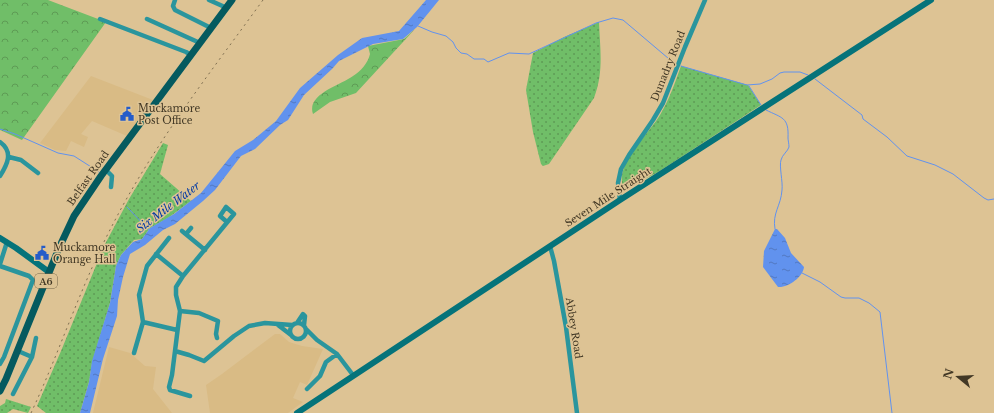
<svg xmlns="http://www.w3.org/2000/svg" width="994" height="413" font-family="'Libre Baskerville',serif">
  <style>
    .built { fill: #d9bb85 }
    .grass { fill: url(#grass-dots) }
    .forest { fill: url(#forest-crowns) }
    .water { fill: url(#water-ripples) }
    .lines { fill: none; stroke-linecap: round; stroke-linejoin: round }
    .stream { stroke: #6192ee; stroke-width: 1 }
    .minor { stroke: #2a959d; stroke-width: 4.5 }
    .secondary { stroke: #05737a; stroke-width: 6 }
    .primary { stroke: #055a5f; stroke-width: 7 }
    .rail { stroke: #7e6e50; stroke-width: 1; stroke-dasharray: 2 4; stroke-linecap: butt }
    .labels { text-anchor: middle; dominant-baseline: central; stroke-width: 3; stroke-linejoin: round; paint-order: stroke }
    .shield { fill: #ddc394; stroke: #706246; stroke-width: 1 }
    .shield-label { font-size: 9px; font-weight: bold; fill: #423825 }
    .street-label { font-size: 10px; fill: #423825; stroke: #ddc394 }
    .poi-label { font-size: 10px; fill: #423825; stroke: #ddc394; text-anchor: start }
    .water-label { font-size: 11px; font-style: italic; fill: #033aa4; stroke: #ddc394 }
  </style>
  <defs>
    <pattern id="grass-dots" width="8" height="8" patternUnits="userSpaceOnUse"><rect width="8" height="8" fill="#70be68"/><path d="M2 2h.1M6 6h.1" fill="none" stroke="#5e9b55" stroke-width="1.8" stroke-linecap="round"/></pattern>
    <pattern id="forest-crowns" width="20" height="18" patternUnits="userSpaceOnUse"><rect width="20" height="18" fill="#70be68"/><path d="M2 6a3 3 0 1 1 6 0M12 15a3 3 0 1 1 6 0" fill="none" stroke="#5e9b55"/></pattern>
    <pattern id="water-ripples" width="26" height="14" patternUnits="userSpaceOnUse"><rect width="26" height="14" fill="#6192ee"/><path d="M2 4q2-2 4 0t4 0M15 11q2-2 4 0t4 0" fill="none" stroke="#5278c1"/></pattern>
  </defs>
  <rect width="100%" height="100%" fill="#ddc394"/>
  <!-- built -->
  <path class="built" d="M 91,76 L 153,100 L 127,136 L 92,121 L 81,134 L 88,137 L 84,147 L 71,141 L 66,151 L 55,150 L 40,143 Z
    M 275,334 L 280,334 L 289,342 L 302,346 L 323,349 L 307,385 L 300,382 L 293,398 L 303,402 L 288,413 L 210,413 L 206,385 L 222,374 Z
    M 109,347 L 130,353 L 145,366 L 156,367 L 153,389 L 172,413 L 93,413 Z"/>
  <!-- grass -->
  <path class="grass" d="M 599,22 C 600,49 604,72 594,98 L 549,164 L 543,166 L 541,164 L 533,132 L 526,90 L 533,53 L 564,37 Z
    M 681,66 L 748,85 L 761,105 L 658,172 L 626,189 L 623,187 C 615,163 649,134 660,115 C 669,100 675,83 681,66 Z
    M 163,143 L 168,145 L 160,174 L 191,201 L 168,218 L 150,228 L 142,239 L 134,240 L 121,255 L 116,266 L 110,303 L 92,363 L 89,382 L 80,413 L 46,413 L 37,406 L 61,351 L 104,246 L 129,199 Z
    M 6,399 L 31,407 L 28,413 L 13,409 L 7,413 L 0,413 L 0,406 L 5,403 Z"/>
  <!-- forest -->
  <path class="forest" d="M 0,0 L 48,0 L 106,22 L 22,140 L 0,130 Z
    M 415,29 L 356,93 L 330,102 L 313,114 C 306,94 341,85 353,76 C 361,71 368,63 370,54 L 368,46 L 404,39 Z"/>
  <!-- water -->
  <path class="water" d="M 426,0 L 439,0 L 417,27 L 403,39 L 373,44 L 339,61 L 332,69 L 304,95 L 288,120 L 280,125 L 255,149 L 241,156 L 215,190 L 203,201 L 175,224 L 163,230 L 145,245 L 130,254 L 123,277 L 118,300 L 117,316 L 103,359 L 90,413 L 80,413 L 89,382 L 92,361 L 110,303 L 116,266 L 121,255 L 133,242 L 142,239 L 150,228 L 174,214 L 201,193 L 235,151 L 253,140 L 276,121 L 300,88 L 338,55 L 362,38 L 399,31 Z
    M 775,229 L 777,229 L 785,238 L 791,253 L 804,267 C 803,277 788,288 778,287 L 763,267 L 764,251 Z"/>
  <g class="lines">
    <!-- stream -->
    <path class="stream" d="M 418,26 L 432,32 L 446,36 L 453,42 L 456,48 L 461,53 L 467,54 L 474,59 L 484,59 L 488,62 L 509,53 L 529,54 L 596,23 L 613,18 L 623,20 L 675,64
      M 681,66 L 747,85 L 760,84 L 772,79 L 780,73 L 784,72 L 800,72 L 808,75
      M 815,79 L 862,115 L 863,119 L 887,137 L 907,156 L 935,165 L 953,174 L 984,198 L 988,200 L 994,199
      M 749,86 L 761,105
      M 766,110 C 782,118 789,117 788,138 C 788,140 789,144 789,147 C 788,151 782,155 781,160 C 779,166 783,182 782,190 C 781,206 772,213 775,229
      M 0,129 L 15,134 L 58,153 L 74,156 L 99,172
      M 127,207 L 149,230
      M 802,273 L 820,282 L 841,297 L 845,298 L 859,298 L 869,303 L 880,312 L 892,413"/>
    <!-- minor -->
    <path class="minor" d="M 175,0 L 173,6 L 175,10 L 211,28
      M 209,0 L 227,8
      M 100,19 L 186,52 L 191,55
      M 147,19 L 200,43
      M 0,142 C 14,152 7,165 0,176
      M 9,157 L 21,160 L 38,173
      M 106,170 L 112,176 L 111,187
      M 620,200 L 618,183 L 621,169 L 629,155 L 653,120 L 663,103 L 685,47 L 705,0
      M 182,231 L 205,250
      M 186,234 L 191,228
      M 550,246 L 554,261 L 566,327 L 577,413
      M 156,254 L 183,276
      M 0,264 L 7,242
      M 0,266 L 29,276 L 33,280 L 4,357 L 0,364
      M 180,311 L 199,313 L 218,321 L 216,334 L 217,338
      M 143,322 L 177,330
      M290 331a8 8 0 1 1 16 0a8 8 0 1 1-16 0Z
      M 297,323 L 303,314 L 305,316 L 304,325
      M 278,325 L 291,335
      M 307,330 L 317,340 L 337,354 L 353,375
      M 18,351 L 32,357
      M 175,351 L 189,355 L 204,361 L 234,336 L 249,326 L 265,323 L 292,325
      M 134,353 L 143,322 L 139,295 L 147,266 L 169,238
      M 307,389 L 320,376 L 326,362 L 337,354
      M 13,394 L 32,357 L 36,338
      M 190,396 L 170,390 L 169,387 L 172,375 L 180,311 L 176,295 L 176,287 L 183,276 L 234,214 L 226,207 L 220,216 L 227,222"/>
    <!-- secondary -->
    <path class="secondary" d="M 0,238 L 16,248 L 49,272
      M 297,413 L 620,200 L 931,0"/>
    <!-- primary -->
    <path class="primary" d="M 0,391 L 6,379 L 59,248 L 74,216 L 101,176 L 232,0"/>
    <!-- rail -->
    <path class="rail" d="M 31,413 C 60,351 81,285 113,224 C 154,144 210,73 263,0"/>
  </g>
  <!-- icons -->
  <defs>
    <symbol id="civic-bare" viewBox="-9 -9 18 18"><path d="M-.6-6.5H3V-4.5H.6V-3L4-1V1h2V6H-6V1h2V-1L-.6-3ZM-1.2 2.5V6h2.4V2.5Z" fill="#255cc9" stroke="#ddc394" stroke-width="2.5" paint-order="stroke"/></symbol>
  </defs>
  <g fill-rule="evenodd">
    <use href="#civic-bare" x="117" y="104" width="20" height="20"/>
    <use href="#civic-bare" x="32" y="243" width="20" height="20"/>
  </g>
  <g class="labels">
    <!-- shield labels -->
    <rect class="shield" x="35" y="274" width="22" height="14" rx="3"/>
    <g class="shield-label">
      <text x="46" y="281">A6</text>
    </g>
    <!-- street labels -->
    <g class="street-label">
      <text transform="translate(668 66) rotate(-68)">Dunadry Road</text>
      <text transform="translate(88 178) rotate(-55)">Belfast Road</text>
      <text transform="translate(608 197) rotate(-33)">Seven Mile Straight</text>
      <text transform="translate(574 328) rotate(81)">Abbey Road</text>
    </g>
    <!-- poi labels -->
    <g class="poi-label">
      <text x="138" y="108">Muckamore<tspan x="138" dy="12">Post Office</tspan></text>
      <text x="53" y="247">Muckamore<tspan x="53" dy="12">Orange Hall</tspan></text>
    </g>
    <!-- water labels -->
    <g class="water-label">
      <text transform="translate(168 207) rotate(-37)">Six Mile Water</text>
    </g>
  </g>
  <!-- north arrow -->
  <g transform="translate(958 377) rotate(288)" stroke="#ddc394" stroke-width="3" paint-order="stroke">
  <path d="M0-3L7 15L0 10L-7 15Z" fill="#423825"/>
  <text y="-6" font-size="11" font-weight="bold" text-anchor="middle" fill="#423825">N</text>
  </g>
</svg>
